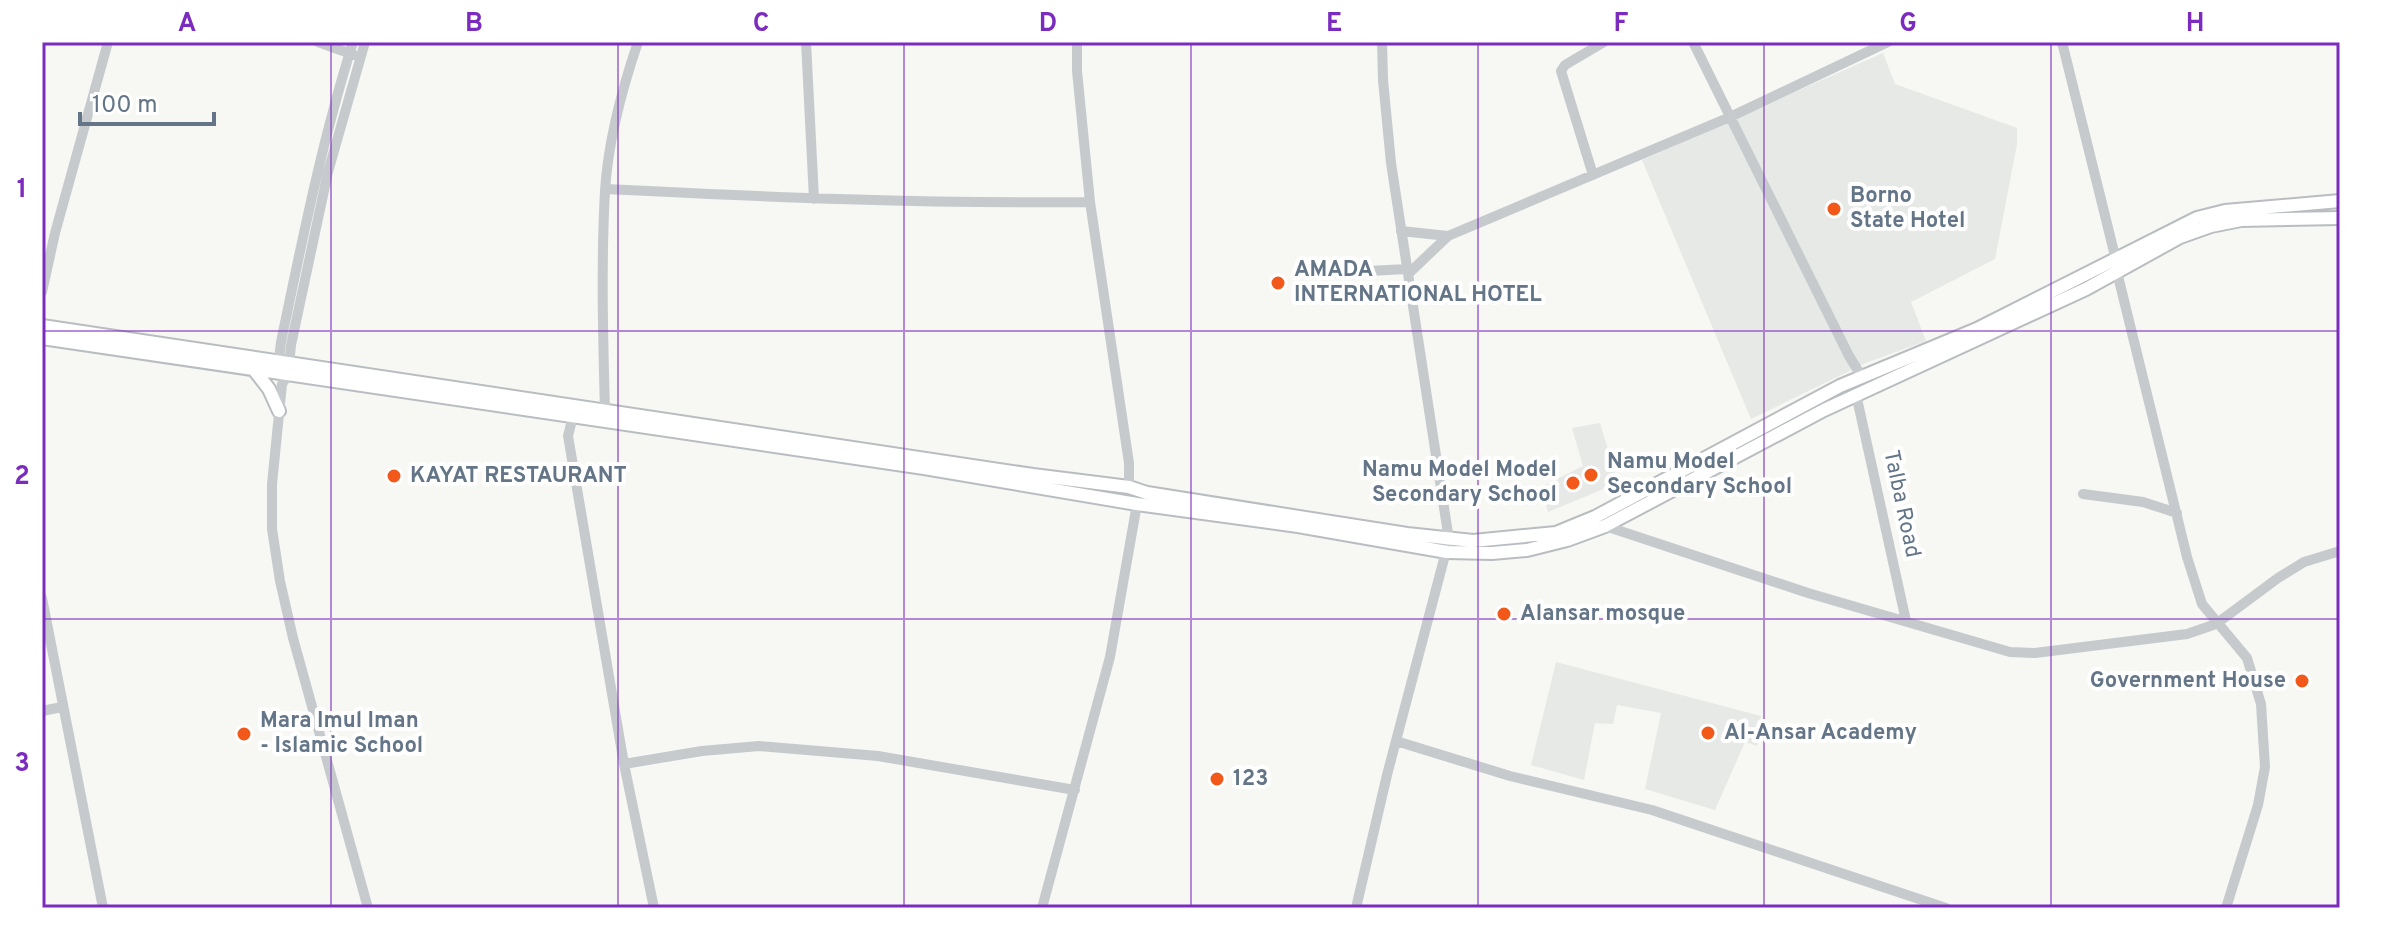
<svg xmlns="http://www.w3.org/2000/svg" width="2382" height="950" font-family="Overpass,sans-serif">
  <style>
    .built { fill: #e7e9e7 }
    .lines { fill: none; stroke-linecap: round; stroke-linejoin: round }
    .major-casing { stroke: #b9bdc1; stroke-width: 16 }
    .minor { stroke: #c6cacd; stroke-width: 10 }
    .major { stroke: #fff; stroke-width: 12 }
    .grid { fill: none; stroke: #7b2cbf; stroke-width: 2; stroke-opacity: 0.55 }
    .poi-dot { fill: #f15819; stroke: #fff; stroke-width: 3 }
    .labels { text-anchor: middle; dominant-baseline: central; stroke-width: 8; stroke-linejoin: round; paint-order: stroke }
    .poi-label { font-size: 22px; font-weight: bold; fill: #637587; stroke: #fff; text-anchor: start }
    .street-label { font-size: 22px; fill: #637587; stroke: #fff }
    .neatline { fill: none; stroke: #7b2cbf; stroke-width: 3 }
    .grid-label { font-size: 26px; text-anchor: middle; font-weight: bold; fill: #7b2cbf }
  </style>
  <rect width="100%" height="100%" fill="#f7f7f3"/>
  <!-- built -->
  <path class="built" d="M 1883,53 L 1895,84 L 2017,128 L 2017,144 L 1995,259 L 1911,302 L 1926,341 L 1866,363 L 1751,419 L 1642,160 Z
    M 1600,423 L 1618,483 L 1548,512 L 1541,487 L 1583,466 L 1572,428 Z
    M 1556,662 L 1761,716 L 1757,746 L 1745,742 L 1715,810 L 1645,789 L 1661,713 L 1617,705 L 1613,724 L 1595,723 L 1584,780 L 1531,765 Z"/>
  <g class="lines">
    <defs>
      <path id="major" d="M 42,326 L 1033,475 L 1129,487 L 1147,493 L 1407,534 L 1473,541 L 1556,533 L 1595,517 L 1840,386 L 1977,329 L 2197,218 L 2225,211 L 2340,201
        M 42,338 L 924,468 L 1137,504 L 1298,526 L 1447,552 L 1492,553 L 1527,550 L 1567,540 L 1605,526 L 1824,410 L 2086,289 L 2180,237 L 2211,226 L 2241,220 L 2340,218
        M 255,371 L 269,389 L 279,411"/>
    </defs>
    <!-- major casing -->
    <use href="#major" class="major-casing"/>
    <!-- minor -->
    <path class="minor" d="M 318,42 L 354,55
      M 365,42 L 328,172 L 291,345 L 288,375 L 282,384 L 272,484 L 272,529 L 280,581 L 293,638 L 368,908
      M 806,42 L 814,199
      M 1077,42 L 1077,71 L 1090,202 L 1129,463 L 1129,487
      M 1693,42 L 1849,356 L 1862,377
      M 2062,42 L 2116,260
      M 1593,175 L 1561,71 L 1565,65 L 1604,42
      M 605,189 C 767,197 928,204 1090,202
      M 1401,231 L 1448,236
      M 2117,272 L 2187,557 L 2202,604 L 2247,658 L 2261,704 L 2265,767 L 2258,805 L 2226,908
      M 1311,274 L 1407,269
      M 1408,274 L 1448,236 L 1730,117 L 1888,42
      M 42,292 L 55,233 L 108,42
      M 278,367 L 281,342 C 302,241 322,141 353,42
      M 1856,394 L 1906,621
      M 605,411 C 603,338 601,264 605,191 C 608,141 622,89 638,42
      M 573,416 L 568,436 L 624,764 L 654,908
      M 2083,494 L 2143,502 L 2177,513
      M 1605,526 L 1808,593 L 2010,652 L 2035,653 L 2187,634 L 2216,624 L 2278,578 L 2304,562 L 2340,551
      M 42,598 L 103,908
      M 42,711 L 62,707
      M 1396,741 L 1510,776 L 1652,810 L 1946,908
      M 624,764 L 702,751 L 759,746 L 878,756 L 1075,790
      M 1042,908 L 1110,657 L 1137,504
      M 1356,908 L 1387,775 L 1449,540 L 1391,163 L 1383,80 L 1382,42"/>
    <!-- major -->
    <use href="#major" class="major"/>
  </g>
  <!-- grid -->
  <path class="grid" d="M 331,42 L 331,908M 618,42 L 618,908M 904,42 L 904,908M 1191,42 L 1191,908M 1478,42 L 1478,908M 1764,42 L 1764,908M 2051,42 L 2051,908M 42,331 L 2340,331M 42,619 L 2340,619"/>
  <!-- markers -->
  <g class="poi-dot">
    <circle cx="1834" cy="209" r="8"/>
    <circle cx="1278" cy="283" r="8"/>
    <circle cx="1591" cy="475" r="8"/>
    <circle cx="394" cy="476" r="8"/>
    <circle cx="1573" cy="483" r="8"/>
    <circle cx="1504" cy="614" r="8"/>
    <circle cx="2302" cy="681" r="8"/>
    <circle cx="1708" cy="733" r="8"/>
    <circle cx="244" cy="734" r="8"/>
    <circle cx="1217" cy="779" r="8"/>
  </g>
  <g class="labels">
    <!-- poi labels -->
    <g class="poi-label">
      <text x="1850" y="196">Borno<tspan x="1850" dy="25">State Hotel</tspan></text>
      <text x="1294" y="270">AMADA<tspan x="1294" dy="25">INTERNATIONAL HOTEL</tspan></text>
      <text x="1607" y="462">Namu Model<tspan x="1607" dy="25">Secondary School</tspan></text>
      <text x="1557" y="470" text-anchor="end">Namu Model Model<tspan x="1557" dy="25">Secondary School</tspan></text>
      <text x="410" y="476">KAYAT RESTAURANT</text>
      <text x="1520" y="614">Alansar mosque</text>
      <text x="2286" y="681" text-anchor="end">Government House</text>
      <text x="260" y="721">Mara Imul Iman<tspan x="260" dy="25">- Islamic School</tspan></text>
      <text x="1724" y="733">Al-Ansar Academy</text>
      <text x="1233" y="779">123</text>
    </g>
    <!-- street labels -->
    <g class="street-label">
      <text transform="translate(1901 504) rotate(78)">Talba Road</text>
    </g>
  </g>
  <!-- border -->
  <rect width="2382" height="950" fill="none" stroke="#ffffff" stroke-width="88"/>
  <!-- scale -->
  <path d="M80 112v12h134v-12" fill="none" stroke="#637587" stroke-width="4"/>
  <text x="92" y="112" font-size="24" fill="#637587" stroke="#ffffff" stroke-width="6" paint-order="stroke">100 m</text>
  <rect x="44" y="44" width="2294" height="862" class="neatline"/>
  <g class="grid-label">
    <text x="187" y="31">A</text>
    <text x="474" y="31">B</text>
    <text x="761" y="31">C</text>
    <text x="1048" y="31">D</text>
    <text x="1334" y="31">E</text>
    <text x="1621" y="31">F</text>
    <text x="1908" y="31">G</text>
    <text x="2195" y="31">H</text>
    <text x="22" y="197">1</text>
    <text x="22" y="484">2</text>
    <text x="22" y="771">3</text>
  </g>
</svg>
